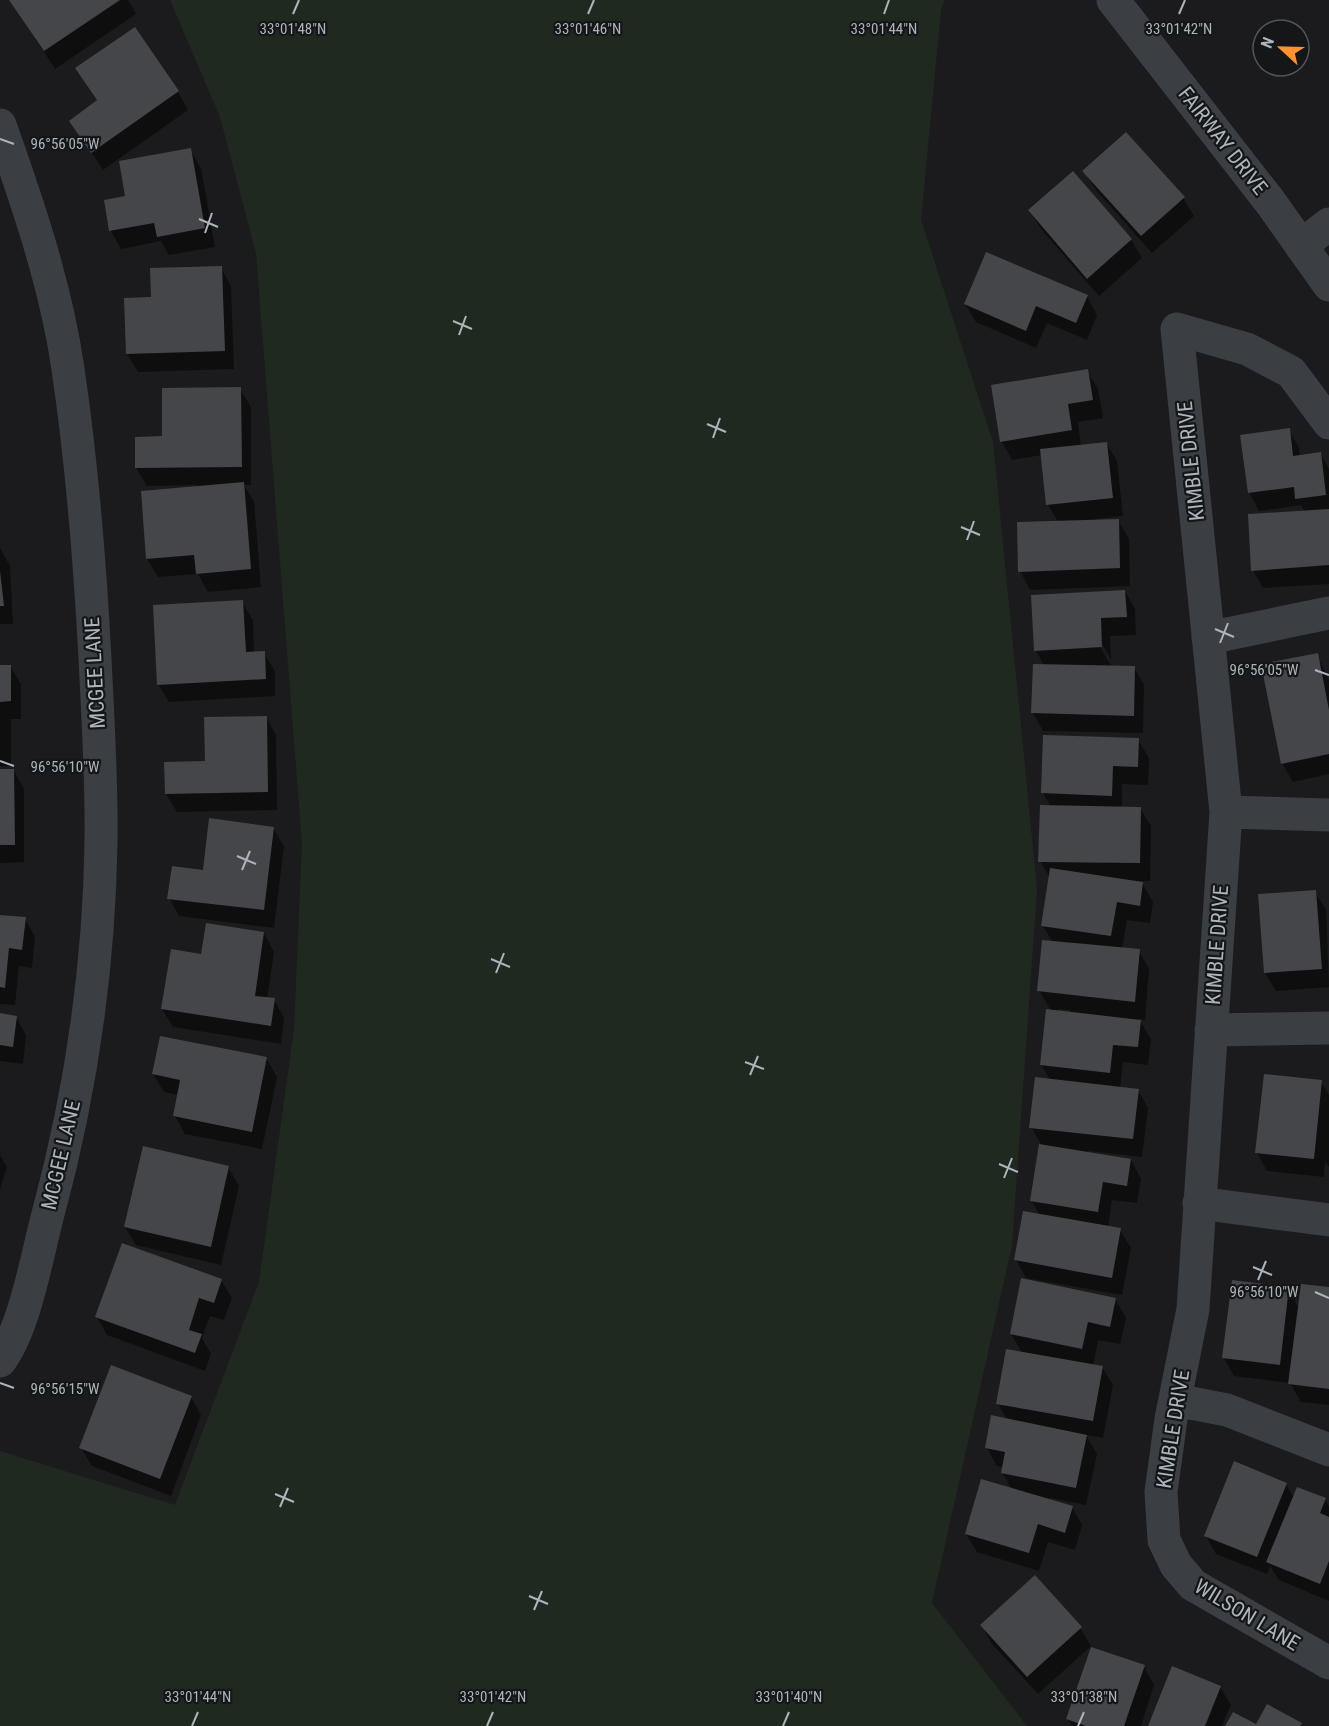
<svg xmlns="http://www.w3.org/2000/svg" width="1329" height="1726" font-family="'Roboto Condensed',sans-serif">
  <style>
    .green { fill: #202920 }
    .shadow { fill: #0007; fill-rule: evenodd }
    .building { fill: #44464a }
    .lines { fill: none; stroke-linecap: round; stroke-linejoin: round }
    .minor { stroke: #3b3e43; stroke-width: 33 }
    .ticks { fill: none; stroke: #acb5bd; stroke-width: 2 }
    .labels { text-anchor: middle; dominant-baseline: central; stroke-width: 4.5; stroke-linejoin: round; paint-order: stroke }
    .street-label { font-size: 21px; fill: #acb5bd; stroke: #151618 }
    .ticks-label { font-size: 15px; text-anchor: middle; fill: #acb5bd; stroke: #151618; stroke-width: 4.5; stroke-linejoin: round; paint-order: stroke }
  </style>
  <rect width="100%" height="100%" fill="#1b1b1d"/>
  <!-- green -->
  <path class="green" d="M 170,0 L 945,0 L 941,10 L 921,220 L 993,442 L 1037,889 L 1012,1245 L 932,1603 L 1027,1726 L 0,1726 L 0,1451 L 175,1505 L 259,1282 L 294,1029 L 302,844 L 256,253 L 220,117 Z"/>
  <!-- shadow -->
  <path class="shadow" d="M 10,0 L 128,0 L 136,14 L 55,69 Z
    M 77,69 L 178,92 L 188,110 L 103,170 L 71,121 L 98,102 Z
    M 190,150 L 201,168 L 215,247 L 169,255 L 161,241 L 121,249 L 111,231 L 126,197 Z
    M 1084,171 L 1183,198 L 1194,216 L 1152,253 L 1095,189 Z
    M 1073,173 L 1131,240 L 1142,258 L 1099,296 L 1041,229 L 1030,211 Z
    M 221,268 L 231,286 L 234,369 L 138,372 L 127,354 L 126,299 L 153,298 Z
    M 1087,297 L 1097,315 L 1087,340 L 1047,323 L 1036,348 L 976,322 L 965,304 Z
    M 1087,371 L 1098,389 L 1103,418 L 1078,422 L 1081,446 L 1106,443 L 1117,461 L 1123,516 L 1096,519 L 1096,521 L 1118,520 L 1129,539 L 1130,586 L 1030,590 L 1020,571 L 1058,522 L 1048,505 L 1042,455 L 1012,460 L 1002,442 L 993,386 Z
    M 240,389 L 251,407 L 251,485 L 244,485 L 254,502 L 261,587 L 208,592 L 198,574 L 158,577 L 147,559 L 142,492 L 196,488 L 196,485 L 147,486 L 136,468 L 163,437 Z
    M 1289,430 L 1299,448 L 1300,456 L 1320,453 L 1329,469 L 1329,584 L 1263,588 L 1253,570 L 1305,512 L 1301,505 L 1259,511 L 1249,492 Z
    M 0,548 L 10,566 L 13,624 L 0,624 Z
    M 1125,591 L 1135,609 L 1136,635 L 1110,636 L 1111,660 L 1100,640 L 1097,642 L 1112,667 L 1134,667 L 1144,685 L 1143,733 L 1043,731 L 1033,713 L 1044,665 L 1036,651 Z
    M 242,602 L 253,620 L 254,653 L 264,653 L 275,671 L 275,696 L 169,702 L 158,684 Z
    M 1317,655 L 1329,680 L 1329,774 L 1293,782 L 1282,763 Z
    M 0,666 L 10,666 L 21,684 L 21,719 L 11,719 L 11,766 L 0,766 Z
    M 266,717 L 276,735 L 277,810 L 177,812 L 166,794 Z
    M 1045,737 L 1138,740 L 1149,758 L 1148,785 L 1122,784 L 1122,808 L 1140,808 L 1151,826 L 1150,881 L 1141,881 L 1153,902 L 1150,923 L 1127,920 L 1122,949 L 1139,951 L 1149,969 L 1145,1020 L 1139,1019 L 1151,1039 L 1148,1065 L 1123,1062 L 1120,1088 L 1138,1090 L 1148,1108 L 1142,1157 L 1088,1151 L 1087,1153 L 1131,1160 L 1141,1179 L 1137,1203 L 1112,1200 L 1108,1228 L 1120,1230 L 1131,1248 L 1122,1295 L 1026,1278 L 1016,1260 L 1040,1216 L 1031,1200 L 1042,1146 L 1031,1127 L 1050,1080 L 1041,1064 L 1051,1011 L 1039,990 L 1053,943 L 1043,926 L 1050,878 L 1040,861 L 1051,807 L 1043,793 ZM 1059,1009 L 1070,1010 L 1072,1014 L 1058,1012 Z
    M 0,771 L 14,771 L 24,789 L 24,862 L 0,863 Z
    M 273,828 L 284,846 L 274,928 L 179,916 L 169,898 Z
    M 1315,892 L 1326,910 L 1329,987 L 1276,991 L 1265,973 L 1260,896 Z
    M 0,916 L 25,919 L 35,937 L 32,968 L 19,966 L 15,1005 L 0,1004 Z
    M 264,933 L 274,952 L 267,999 L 274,1000 L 284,1018 L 281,1044 L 173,1027 L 162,1009 L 203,955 Z
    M 0,1015 L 16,1017 L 26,1035 L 23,1064 L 0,1061 Z
    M 266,1058 L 277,1077 L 262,1149 L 185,1134 L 175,1116 L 179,1095 L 164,1092 L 153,1074 Z
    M 1321,1082 L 1329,1095 L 1329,1167 L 1325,1161 L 1324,1177 L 1267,1171 L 1257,1153 Z
    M 0,1155 L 7,1167 L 0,1189 Z
    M 228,1167 L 239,1186 L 221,1265 L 136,1245 L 125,1227 Z
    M 221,1280 L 232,1298 L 224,1320 L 210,1316 L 202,1338 L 211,1354 L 205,1371 L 107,1335 L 97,1317 Z
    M 1329,1288 L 1329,1405 L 1301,1402 L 1290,1383 L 1234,1376 L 1224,1358 L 1288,1289 L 1299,1308 Z
    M 1115,1299 L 1126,1318 L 1120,1344 L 1098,1340 L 1093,1366 L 1102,1367 L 1113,1385 L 1103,1438 L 1086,1435 L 1097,1454 L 1086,1505 L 1050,1498 L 1049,1500 L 1072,1507 L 1082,1525 L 1075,1550 L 1048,1542 L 1039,1571 L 977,1552 L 966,1534 L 1012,1489 L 1002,1472 L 1003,1467 L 997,1466 L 987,1448 L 1007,1420 L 998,1403 L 1022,1353 L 1011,1334 Z
    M 191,1397 L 201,1415 L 171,1496 L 92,1466 L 81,1448 Z
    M 1286,1484 L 1294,1498 L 1325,1499 L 1329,1507 L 1329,1601 L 1279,1580 L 1270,1566 L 1267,1574 L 1216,1554 L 1206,1536 Z
    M 982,1626 L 1080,1628 L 1091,1646 L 1038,1694 L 992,1644 Z
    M 1144,1667 L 1154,1685 L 1141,1726 L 1072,1726 L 1068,1719 Z
    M 1220,1687 L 1231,1705 L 1222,1726 L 1149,1726 Z"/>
  <!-- building -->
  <path class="building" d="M 9,0 L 120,0 L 44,51 Z
    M 135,27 L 179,91 L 91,153 L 69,121 L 97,100 L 75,68 Z
    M 1126,132 L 1185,197 L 1141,236 L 1082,171 Z
    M 191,148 L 205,228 L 157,237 L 154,223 L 109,231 L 104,200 L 125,196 L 119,161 Z
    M 1073,171 L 1132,239 L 1087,279 L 1028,210 Z
    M 986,252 L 1088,295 L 1076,323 L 1036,306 L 1026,331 L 964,304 Z
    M 222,266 L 225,351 L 126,354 L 124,298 L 151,297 L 150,268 Z
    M 1088,369 L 1093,400 L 1068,404 L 1072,430 L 1000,442 L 991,385 Z
    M 241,387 L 242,467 L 135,468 L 135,437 L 162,436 L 162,388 Z
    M 1290,428 L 1293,456 L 1321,452 L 1326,495 L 1295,499 L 1294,487 L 1248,493 L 1240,435 Z
    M 1107,442 L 1113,498 L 1046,505 L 1040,449 Z
    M 244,482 L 251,569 L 196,574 L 194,555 L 146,559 L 141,491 Z
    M 1329,509 L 1329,565 L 1251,571 L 1248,514 Z
    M 1119,519 L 1120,568 L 1018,572 L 1017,522 Z
    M 0,571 L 4,606 L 0,606 Z
    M 1125,590 L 1127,617 L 1101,618 L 1102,647 L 1034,651 L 1031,595 Z
    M 243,600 L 246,652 L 265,651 L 266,679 L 157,685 L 153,605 Z
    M 1318,653 L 1329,710 L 1329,754 L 1281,764 L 1261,664 Z
    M 1033,664 L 1135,666 L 1134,716 L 1031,713 Z
    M 0,665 L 11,665 L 11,701 L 0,702 Z
    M 267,716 L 268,792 L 165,794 L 164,762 L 205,761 L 204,717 Z
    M 1043,735 L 1139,738 L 1138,767 L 1113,766 L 1112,796 L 1041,793 Z
    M 0,769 L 14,769 L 15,845 L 0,845 Z
    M 1040,805 L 1141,807 L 1140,863 L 1038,862 Z
    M 209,818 L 274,827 L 264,910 L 167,899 L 172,866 L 203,870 Z
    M 1050,868 L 1143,882 L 1140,906 L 1117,902 L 1111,936 L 1041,926 Z
    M 1316,890 L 1322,969 L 1264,973 L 1258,894 Z
    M 0,915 L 26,917 L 22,950 L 9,948 L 5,988 L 0,987 Z
    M 206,923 L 264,932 L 255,996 L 275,998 L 271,1026 L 161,1009 L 171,949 L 201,954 Z
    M 1042,940 L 1140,949 L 1135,1002 L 1037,991 Z
    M 1046,1009 L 1141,1020 L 1138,1047 L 1113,1045 L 1110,1073 L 1040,1065 Z
    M 0,1013 L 17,1016 L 13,1047 L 0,1045 Z
    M 160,1036 L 267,1057 L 252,1132 L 173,1116 L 180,1080 L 152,1074 Z
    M 1264,1074 L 1322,1080 L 1314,1159 L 1255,1153 Z
    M 1035,1077 L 1139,1089 L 1133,1139 L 1029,1128 Z
    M 1039,1144 L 1131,1159 L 1127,1186 L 1103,1182 L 1098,1212 L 1030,1201 Z
    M 143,1146 L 229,1166 L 211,1247 L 124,1227 Z
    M 1023,1211 L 1121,1228 L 1112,1278 L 1014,1260 Z
    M 122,1243 L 222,1279 L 214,1303 L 199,1298 L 189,1330 L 202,1334 L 195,1353 L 95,1317 Z
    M 1021,1278 L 1116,1298 L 1110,1327 L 1088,1322 L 1082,1349 L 1010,1334 Z
    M 1232,1280 L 1289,1287 L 1280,1365 L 1222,1358 Z
    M 1301,1284 L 1329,1287 L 1329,1389 L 1288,1384 Z
    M 1006,1349 L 1103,1366 L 1093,1421 L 996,1404 Z
    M 111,1365 L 192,1396 L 160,1479 L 79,1448 Z
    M 991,1415 L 1087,1435 L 1076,1488 L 1001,1473 L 1005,1452 L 985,1448 Z
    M 1234,1461 L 1287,1483 L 1257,1557 L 1204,1536 Z
    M 981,1479 L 1073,1506 L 1065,1533 L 1038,1524 L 1029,1553 L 965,1534 Z
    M 1297,1487 L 1326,1498 L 1320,1513 L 1329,1517 L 1329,1561 L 1320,1584 L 1266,1562 Z
    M 1035,1575 L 1082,1627 L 1027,1677 L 980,1625 Z
    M 1091,1647 L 1145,1665 L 1124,1726 L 1086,1726 L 1066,1719 Z
    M 1172,1666 L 1221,1686 L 1205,1726 L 1148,1726 Z
    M 1267,1704 L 1302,1723 L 1300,1726 L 1225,1726 L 1233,1712 L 1256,1724 Z"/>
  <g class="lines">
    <!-- minor -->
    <path class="minor" d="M 1113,0 L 1271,203 L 1329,285
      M 0,125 C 28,204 56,286 68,369 C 82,464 90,563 95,659 C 98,720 102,782 101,843 C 99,969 80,1097 47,1218 C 36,1260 25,1327 0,1361
      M 1301,246 L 1329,224
      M 1329,423 L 1291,372 L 1247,349 L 1177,329 L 1226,812 L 1193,1309 L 1171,1419 L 1161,1492 L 1164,1540 L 1176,1565 L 1193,1585 L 1329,1663
      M 1208,638 L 1329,613
      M 1226,812 L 1329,815
      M 1211,1030 L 1329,1028
      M 1199,1203 L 1329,1220
      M 1175,1400 L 1227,1410 L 1329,1450"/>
  </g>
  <!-- ticks -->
  <path class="ticks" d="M 293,14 L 299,0M 588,14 L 594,0M 884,14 L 889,0M 1179,14 L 1185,0M 0,139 L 14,144M 199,219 L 218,227M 205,233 L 212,213M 453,321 L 472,329M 459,335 L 466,316M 707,424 L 726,432M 713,438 L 720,418M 961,527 L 980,535M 967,540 L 974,521M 1215,629 L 1234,637M 1220,643 L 1228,623M 1315,670 L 1329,675M 0,761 L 14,766M 237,856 L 256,864M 242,870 L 250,851M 491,959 L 510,967M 496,973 L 504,953M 745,1062 L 764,1069M 750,1075 L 758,1056M 999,1164 L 1018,1172M 1004,1178 L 1012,1158M 1253,1267 L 1272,1275M 1258,1280 L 1266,1261M 1315,1292 L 1329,1298M 0,1383 L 14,1388M 275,1494 L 294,1502M 280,1507 L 288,1488M 529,1596 L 548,1604M 534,1610 L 542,1591M 192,1726 L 198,1712M 487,1726 L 493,1712M 783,1726 L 789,1712M 1078,1726 L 1084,1712"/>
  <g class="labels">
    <!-- street labels -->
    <g class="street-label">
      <text transform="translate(1223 141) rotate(52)">FAIRWAY DRIVE</text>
      <text transform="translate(1191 461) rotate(-96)">KIMBLE DRIVE</text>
      <text transform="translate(95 673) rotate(-93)">MCGEE LANE</text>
      <text transform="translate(1217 945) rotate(-86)">KIMBLE DRIVE</text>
      <text transform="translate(61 1155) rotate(-77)">MCGEE LANE</text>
      <text transform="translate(1173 1429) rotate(-81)">KIMBLE DRIVE</text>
      <text transform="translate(1247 1615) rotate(31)">WILSON LANE</text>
    </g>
  </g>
  <g class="ticks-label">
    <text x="884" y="34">33°01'44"N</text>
    <text x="1179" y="34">33°01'42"N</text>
    <text x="293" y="34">33°01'48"N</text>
    <text x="588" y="34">33°01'46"N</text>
    <text x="65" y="149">96°56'05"W</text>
    <text x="1264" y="675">96°56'05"W</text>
    <text x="65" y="772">96°56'10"W</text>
    <text x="1264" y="1297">96°56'10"W</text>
    <text x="65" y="1394">96°56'15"W</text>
    <text x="198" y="1702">33°01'44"N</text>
    <text x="493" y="1702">33°01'42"N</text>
    <text x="789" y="1702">33°01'40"N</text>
    <text x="1084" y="1702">33°01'38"N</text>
  </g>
  <!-- north arrow -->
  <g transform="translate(1281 48) rotate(292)"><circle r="28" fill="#151618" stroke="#51565a" stroke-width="1.5"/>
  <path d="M0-4.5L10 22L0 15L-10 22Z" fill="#ff9131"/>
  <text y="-9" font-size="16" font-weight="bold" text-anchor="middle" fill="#acb5bd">N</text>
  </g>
</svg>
